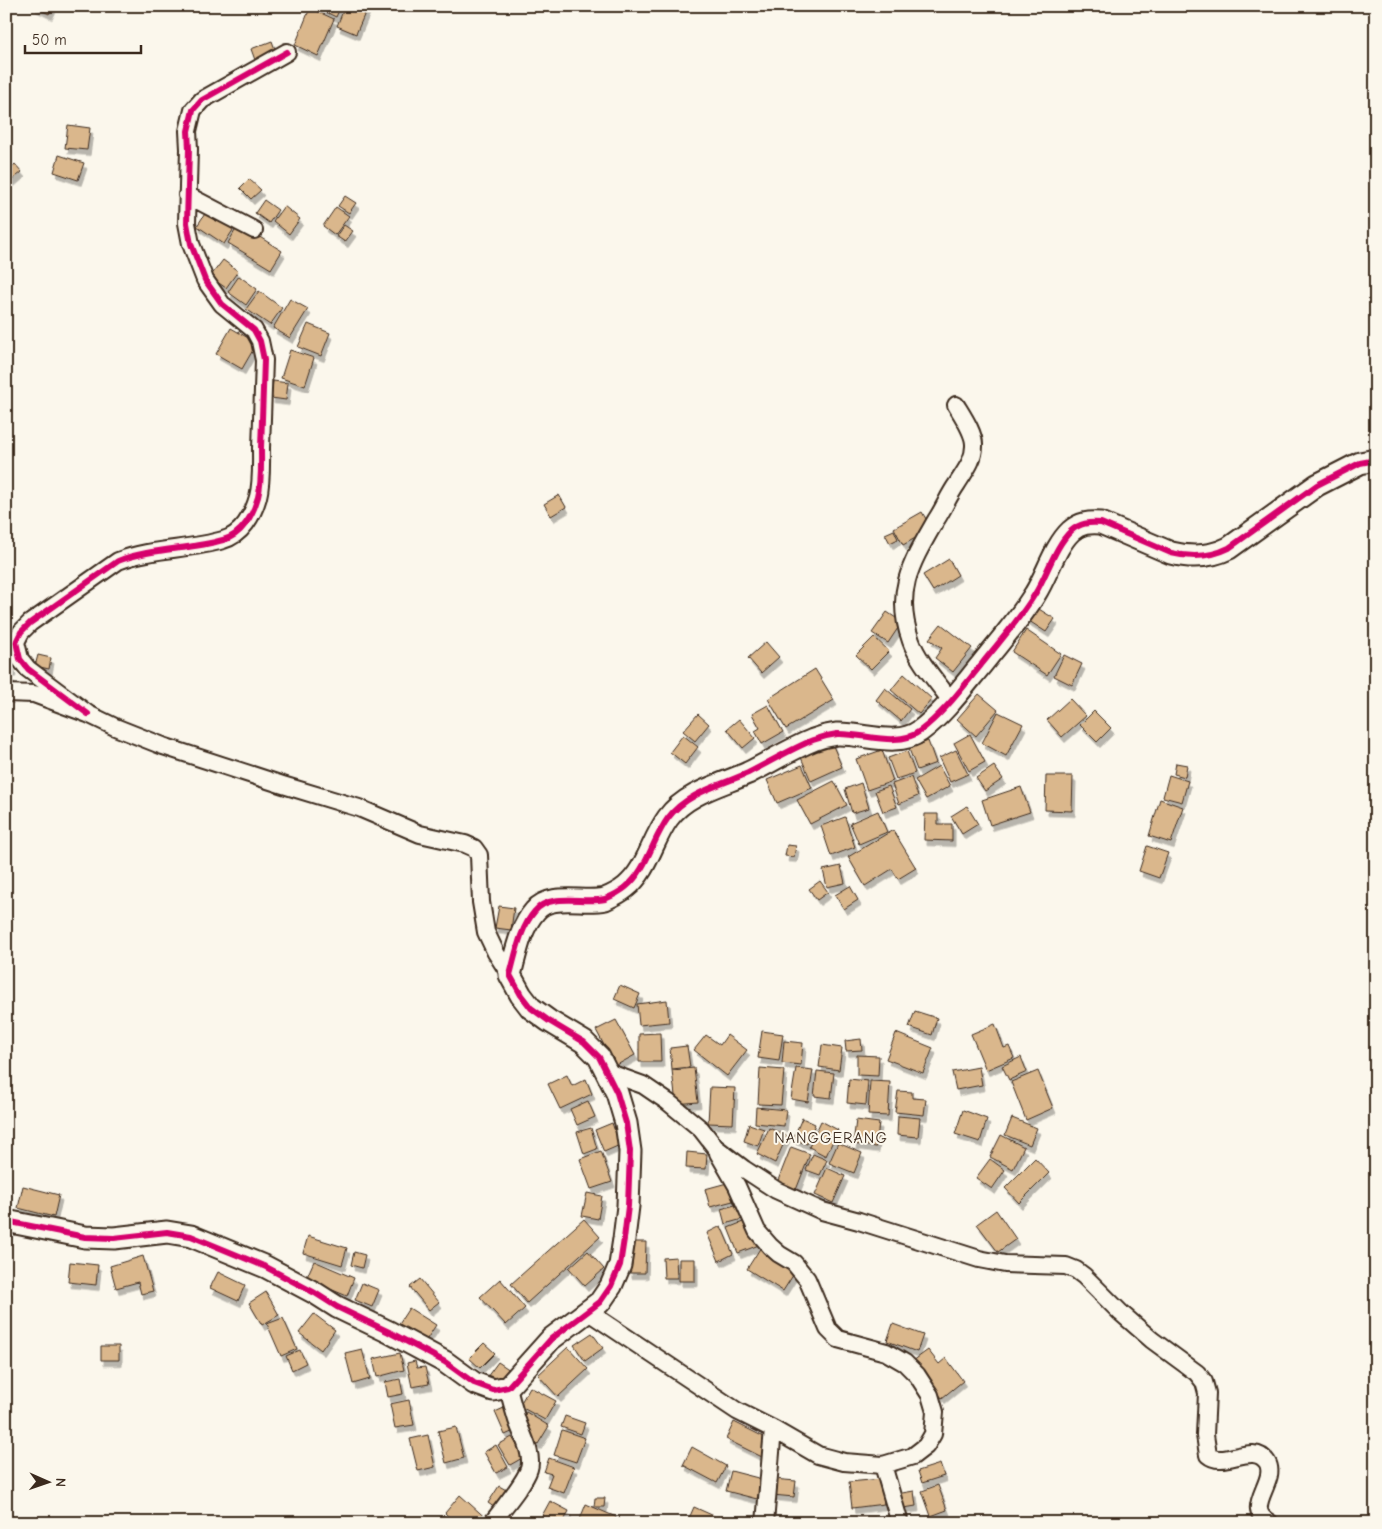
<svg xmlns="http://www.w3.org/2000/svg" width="1382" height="1529" font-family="'Comic Neue',sans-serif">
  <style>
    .building { fill: #dab78c; stroke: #3b2a1e; filter: url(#shadow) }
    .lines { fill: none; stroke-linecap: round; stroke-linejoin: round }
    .minor-casing { stroke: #3b2a1e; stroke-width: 20 }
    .tertiary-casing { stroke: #3b2a1e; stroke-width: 25 }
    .minor { stroke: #fbf7ec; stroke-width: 16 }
    .tertiary { stroke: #fbf7ec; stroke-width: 21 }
    .cycleway-casing { stroke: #fbf7ec; stroke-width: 9 }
    .cycleway { stroke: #d6006c; stroke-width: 6 }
    .labels { text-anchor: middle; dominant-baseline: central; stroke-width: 4; stroke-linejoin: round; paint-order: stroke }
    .quarter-label { font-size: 16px; letter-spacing: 1px; fill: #3b2a1e; stroke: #fbf7ec }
  </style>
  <defs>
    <filter id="shadow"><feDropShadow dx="3" dy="5.5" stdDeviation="0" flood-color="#0004"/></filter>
  </defs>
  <rect width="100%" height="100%" fill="#fbf7ec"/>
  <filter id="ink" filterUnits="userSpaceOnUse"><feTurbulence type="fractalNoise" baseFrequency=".02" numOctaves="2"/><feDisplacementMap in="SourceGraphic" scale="10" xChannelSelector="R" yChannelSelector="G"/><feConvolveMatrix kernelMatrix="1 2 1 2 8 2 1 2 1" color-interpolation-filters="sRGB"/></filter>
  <g filter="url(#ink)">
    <!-- building -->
    <path class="building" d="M 33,6 L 53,6 L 49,14 Z
      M 315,6 L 341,6 L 336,17 L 315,7 Z
      M 345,6 L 368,6 L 356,34 L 337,26 Z
      M 310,8 L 334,19 L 318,56 L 295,45 Z
      M 272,41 L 276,52 L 255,60 L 251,49 Z
      M 68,125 L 90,128 L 87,150 L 65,148 Z
      M 59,155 L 84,163 L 78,180 L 54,172 Z
      M 15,164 L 22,172 L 11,181 L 6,176 L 6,172 Z
      M 249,179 L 261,190 L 251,199 L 240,188 Z
      M 345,196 L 356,203 L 349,213 L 338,206 Z
      M 264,200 L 278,210 L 269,223 L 255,213 Z
      M 284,206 L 300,219 L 289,234 L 273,221 Z
      M 336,207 L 349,216 L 335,235 L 323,226 Z
      M 208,209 L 235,227 L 224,244 L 197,226 Z
      M 239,224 L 282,251 L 271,269 L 228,243 Z
      M 344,225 L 353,231 L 345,242 L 336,236 Z
      M 223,260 L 238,271 L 226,288 L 210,277 Z
      M 239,276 L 257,289 L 246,305 L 228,292 Z
      M 259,291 L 282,308 L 270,325 L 246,309 Z
      M 290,299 L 308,309 L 290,338 L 273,328 Z
      M 308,324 L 330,333 L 321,356 L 298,347 Z
      M 231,328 L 257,343 L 242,369 L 216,354 Z
      M 290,350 L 314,358 L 305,386 L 281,378 Z
      M 273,381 L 288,383 L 286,400 L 271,398 Z
      M 559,495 L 566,507 L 551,516 L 544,504 Z
      M 922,512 L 930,526 L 926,532 L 903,545 L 894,528 Z
      M 894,530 L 898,539 L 890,543 L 885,534 Z
      M 949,559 L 958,575 L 933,591 L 923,575 Z
      M 1034,606 L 1055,619 L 1046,632 L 1026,619 Z
      M 887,612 L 902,622 L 888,643 L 872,633 Z
      M 941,624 L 972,648 L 953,672 L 935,658 L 942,648 L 929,639 Z
      M 1026,630 L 1061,654 L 1047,675 L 1012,652 Z
      M 874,637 L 889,651 L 871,669 L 856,655 Z
      M 766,642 L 779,657 L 761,673 L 748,658 Z
      M 38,655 L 51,658 L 49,669 L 35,666 Z
      M 1064,655 L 1082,664 L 1072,685 L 1054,676 Z
      M 10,659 L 13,671 L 6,673 L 6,660 Z
      M 815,669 L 834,700 L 786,729 L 768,699 Z
      M 904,674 L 932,699 L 919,714 L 891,690 Z
      M 6,677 L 12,678 L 11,689 L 6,688 Z
      M 885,688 L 910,709 L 901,721 L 876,700 Z
      M 979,694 L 998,710 L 976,736 L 957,719 Z
      M 1070,699 L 1086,716 L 1062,737 L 1047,720 Z
      M 768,705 L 783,732 L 762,744 L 755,731 L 760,728 L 752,714 Z
      M 1094,711 L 1111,728 L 1097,742 L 1080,725 Z
      M 998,712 L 1023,724 L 1006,756 L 982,743 Z
      M 698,714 L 709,724 L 695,741 L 683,731 Z
      M 739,719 L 755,738 L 743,748 L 727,729 Z
      M 970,734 L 985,762 L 969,771 L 954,743 Z
      M 683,735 L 698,747 L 685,764 L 670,752 Z
      M 831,741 L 842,767 L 811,781 L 800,755 Z
      M 928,741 L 936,763 L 917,770 L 909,749 Z
      M 882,750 L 893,781 L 867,790 L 856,759 Z
      M 956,750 L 968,774 L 950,782 L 939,758 Z
      M 907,751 L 915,773 L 896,779 L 888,758 Z
      M 1176,763 L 1187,765 L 1185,777 L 1174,774 Z
      M 802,765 L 812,788 L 777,803 L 767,780 Z
      M 939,766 L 950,786 L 926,799 L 915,780 Z
      M 994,766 L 1003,779 L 985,791 L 976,778 Z
      M 1169,775 L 1188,781 L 1182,802 L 1163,797 Z
      M 1046,776 L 1073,776 L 1072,811 L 1045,810 Z
      M 911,777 L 918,796 L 899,804 L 892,784 Z
      M 834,781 L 847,805 L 810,824 L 797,800 Z
      M 861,783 L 869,808 L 852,813 L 845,789 Z
      M 889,786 L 897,807 L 883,812 L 875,791 Z
      M 1021,787 L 1030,812 L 990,825 L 982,800 Z
      M 1160,799 L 1183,807 L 1171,843 L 1149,836 Z
      M 967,806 L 978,824 L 962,834 L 951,816 Z
      M 878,811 L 887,832 L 859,844 L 850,823 Z
      M 925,814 L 938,814 L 938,824 L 952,824 L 952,841 L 924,840 Z
      M 845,817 L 855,847 L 831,856 L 821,826 Z
      M 893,830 L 916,868 L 898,879 L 892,869 L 865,886 L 848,857 Z
      M 787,845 L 796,846 L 794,857 L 785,856 Z
      M 1147,846 L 1168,853 L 1159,878 L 1139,871 Z
      M 841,866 L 845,883 L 827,887 L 823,870 Z
      M 820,881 L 828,892 L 817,900 L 809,889 Z
      M 850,886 L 858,900 L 844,909 L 835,895 Z
      M 499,906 L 514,908 L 511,930 L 495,928 Z
      M 620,985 L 640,994 L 634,1008 L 614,999 Z
      M 667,1000 L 669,1022 L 639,1025 L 637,1004 Z
      M 915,1011 L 937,1018 L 932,1035 L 909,1027 Z
      M 616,1020 L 635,1055 L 615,1066 L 596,1030 Z
      M 995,1024 L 1004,1048 L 1009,1046 L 1014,1058 L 986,1070 L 971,1034 Z
      M 762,1031 L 783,1034 L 779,1061 L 758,1058 Z
      M 660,1033 L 661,1062 L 639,1062 L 639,1034 Z
      M 896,1033 L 933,1048 L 923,1073 L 886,1059 Z
      M 706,1035 L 720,1045 L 727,1035 L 747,1050 L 727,1076 L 694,1050 Z
      M 861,1039 L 862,1050 L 846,1051 L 845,1041 Z
      M 784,1041 L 803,1043 L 801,1065 L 782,1063 Z
      M 822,1045 L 842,1048 L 839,1070 L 819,1067 Z
      M 687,1046 L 690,1067 L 672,1069 L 670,1048 Z
      M 857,1055 L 879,1056 L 878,1076 L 857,1075 Z
      M 1021,1057 L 1027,1072 L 1009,1080 L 1002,1066 Z
      M 979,1067 L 982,1085 L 956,1090 L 952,1072 Z
      M 694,1068 L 698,1102 L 676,1104 L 672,1070 Z
      M 760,1068 L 784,1070 L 781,1105 L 758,1104 Z
      M 796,1068 L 813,1070 L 808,1102 L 791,1099 Z
      M 817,1071 L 834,1073 L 831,1098 L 814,1096 Z
      M 1038,1071 L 1053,1108 L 1026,1120 L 1011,1082 Z
      M 567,1075 L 572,1086 L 586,1079 L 592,1094 L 560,1109 L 548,1084 Z
      M 849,1079 L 868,1081 L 866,1105 L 847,1103 Z
      M 870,1081 L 890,1082 L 888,1116 L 868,1115 Z
      M 710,1087 L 735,1088 L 733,1124 L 708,1123 Z
      M 898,1091 L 912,1092 L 912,1098 L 926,1099 L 924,1115 L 895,1112 Z
      M 588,1101 L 595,1117 L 577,1125 L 570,1109 Z
      M 756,1107 L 786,1110 L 784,1126 L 755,1123 Z
      M 963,1110 L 987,1119 L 980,1142 L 955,1134 Z
      M 898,1116 L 920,1118 L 918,1137 L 897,1135 Z
      M 802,1118 L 815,1124 L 807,1144 L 793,1139 Z
      M 1012,1118 L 1037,1128 L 1030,1145 L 1005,1135 Z
      M 856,1120 L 879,1123 L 876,1147 L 853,1144 Z
      M 821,1121 L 838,1130 L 826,1156 L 809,1147 Z
      M 612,1123 L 620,1145 L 604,1152 L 595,1130 Z
      M 749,1124 L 764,1129 L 758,1146 L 744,1141 Z
      M 591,1128 L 597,1149 L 584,1154 L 577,1132 Z
      M 769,1128 L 787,1136 L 775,1163 L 757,1154 Z
      M 1001,1135 L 1024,1147 L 1013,1169 L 990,1157 Z
      M 838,1143 L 862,1153 L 854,1173 L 829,1163 Z
      M 791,1147 L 810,1154 L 796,1190 L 777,1183 Z
      M 601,1151 L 612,1182 L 591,1189 L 580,1159 Z
      M 687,1152 L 707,1154 L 706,1169 L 686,1168 Z
      M 813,1154 L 827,1160 L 820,1175 L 806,1170 Z
      M 1035,1158 L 1049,1173 L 1019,1203 L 1005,1188 Z
      M 990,1159 L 1005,1170 L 992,1189 L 976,1178 Z
      M 827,1168 L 845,1176 L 833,1203 L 815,1195 Z
      M 727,1183 L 733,1201 L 710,1207 L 705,1189 Z
      M 23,1186 L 59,1195 L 54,1217 L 18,1208 Z
      M 587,1193 L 602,1196 L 598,1219 L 582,1216 Z
      M 742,1203 L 746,1218 L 725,1224 L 721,1209 Z
      M 996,1210 L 1016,1239 L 998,1252 L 977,1224 Z
      M 584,1219 L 600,1237 L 527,1303 L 511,1284 Z
      M 748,1220 L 759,1245 L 738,1253 L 728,1228 Z
      M 721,1226 L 733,1254 L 719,1261 L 707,1233 Z
      M 308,1236 L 347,1248 L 342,1265 L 303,1253 Z
      M 629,1242 L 646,1242 L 645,1273 L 629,1273 Z
      M 761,1247 L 797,1269 L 783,1291 L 747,1269 Z
      M 588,1251 L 604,1269 L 585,1286 L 569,1268 Z
      M 354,1252 L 365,1255 L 362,1268 L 351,1265 Z
      M 143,1256 L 153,1291 L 141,1294 L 138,1282 L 116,1288 L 110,1266 Z
      M 676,1257 L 677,1278 L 664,1278 L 663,1258 Z
      M 679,1259 L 695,1259 L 695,1281 L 679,1281 Z
      M 314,1261 L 354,1278 L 347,1296 L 306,1279 Z
      M 70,1262 L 98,1265 L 96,1285 L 68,1282 Z
      M 218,1272 L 245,1285 L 238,1301 L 210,1288 Z
      M 420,1279 L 439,1302 L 429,1310 L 410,1287 Z
      M 500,1279 L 525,1308 L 506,1325 L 480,1297 Z
      M 362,1283 L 379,1290 L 372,1307 L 355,1300 Z
      M 266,1292 L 279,1315 L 262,1325 L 249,1303 Z
      M 409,1308 L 436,1325 L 425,1342 L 398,1325 Z
      M 314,1314 L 335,1330 L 321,1350 L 299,1333 Z
      M 283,1318 L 297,1349 L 281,1356 L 267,1324 Z
      M 893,1324 L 923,1335 L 917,1352 L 887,1341 Z
      M 592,1333 L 603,1348 L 585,1361 L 574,1345 Z
      M 484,1343 L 495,1353 L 480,1368 L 469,1358 Z
      M 101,1346 L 119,1346 L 119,1360 L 101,1360 Z
      M 568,1347 L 588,1369 L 558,1397 L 538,1375 Z
      M 362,1349 L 370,1379 L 353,1384 L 345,1353 Z
      M 300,1350 L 306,1363 L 292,1370 L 286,1356 Z
      M 928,1350 L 939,1364 L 946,1358 L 963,1381 L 942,1398 L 913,1361 Z
      M 400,1353 L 404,1370 L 377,1377 L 373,1359 Z
      M 415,1361 L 417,1368 L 425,1367 L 429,1384 L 412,1387 L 407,1363 Z
      M 498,1362 L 510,1370 L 498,1385 L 487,1377 Z
      M 400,1379 L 403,1394 L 388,1397 L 385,1382 Z
      M 530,1387 L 556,1401 L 545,1420 L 519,1406 Z
      M 409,1400 L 414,1425 L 395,1428 L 390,1404 Z
      M 506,1407 L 516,1430 L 505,1435 L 495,1412 Z
      M 526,1412 L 549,1426 L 538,1444 L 527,1438 L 531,1430 L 520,1424 Z
      M 565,1416 L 585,1423 L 581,1434 L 561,1427 Z
      M 734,1422 L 770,1440 L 762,1457 L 726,1439 Z
      M 456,1427 L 464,1458 L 446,1463 L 438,1431 Z
      M 562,1430 L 585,1438 L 576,1462 L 554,1455 Z
      M 428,1435 L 435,1467 L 418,1471 L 410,1439 Z
      M 512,1437 L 524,1457 L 510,1465 L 498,1445 Z
      M 496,1445 L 508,1467 L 496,1473 L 484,1452 Z
      M 692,1447 L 726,1466 L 717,1483 L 683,1465 Z
      M 549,1458 L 574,1467 L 564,1493 L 547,1487 L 552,1474 L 544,1472 Z
      M 940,1464 L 944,1476 L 922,1483 L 918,1471 Z
      M 731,1471 L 762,1479 L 757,1499 L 726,1491 Z
      M 773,1479 L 796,1481 L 794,1497 L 772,1495 Z
      M 881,1479 L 884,1504 L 852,1508 L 849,1482 Z
      M 938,1485 L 947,1510 L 931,1516 L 922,1491 Z
      M 499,1486 L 510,1492 L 498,1510 L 488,1503 Z
      M 914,1491 L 916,1506 L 898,1509 L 896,1494 Z
      M 460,1495 L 489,1521 L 487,1523 L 455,1523 L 445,1513 Z
      M 595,1498 L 605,1498 L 604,1507 L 594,1507 Z
      M 550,1501 L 569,1511 L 563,1523 L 538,1523 Z
      M 586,1504 L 616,1517 L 614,1523 L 587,1523 L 580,1519 Z
      M 694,1507 L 714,1516 L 711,1523 L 687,1523 Z
      M 875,1517 L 875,1523 L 843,1523 L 843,1518 Z
      M 897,1517 L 897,1523 L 877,1523 L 876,1518 Z
      M 945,1520 L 946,1523 L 903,1523 L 903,1522 Z
      M 770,1521 L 807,1521 L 807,1523 L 770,1523 Z"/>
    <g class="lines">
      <defs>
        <path id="minor" d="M 187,195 L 254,230
          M 6,693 L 34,694 L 88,714 L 115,727 L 163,746 L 283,785 L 359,808 L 420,834 L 465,844 L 474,848 L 479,855 L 481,902 L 486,932 L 496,953 L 510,975
          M 951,701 C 938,683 918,661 911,641 C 893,591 912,562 936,520 C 944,508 949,495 957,484 C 964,472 974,461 974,446 C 975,434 962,415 956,405
          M 88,714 L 28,669 L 20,659 L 16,642 L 21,632 L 30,623 L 118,561 C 151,548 189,550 223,540 C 242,535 253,515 258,497 C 262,482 261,464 261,448 C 262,418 263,389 264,360 L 260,341 L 254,330 L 222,304 L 205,280 L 191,244 L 187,223 L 189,149 L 188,131 L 193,110 L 202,100 L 287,52
          M 607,1072 L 643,1085 L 668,1102 L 701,1129 L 715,1147 L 744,1169 L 776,1190 L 822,1211 L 859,1221 L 979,1259 L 1005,1264 L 1066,1266 L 1076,1270 L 1084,1276 L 1121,1313 L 1152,1340 L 1197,1373 L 1204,1382 L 1207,1393 L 1205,1435 L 1208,1455 C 1224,1469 1253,1441 1267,1462 C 1279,1481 1241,1508 1270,1523
          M 587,1311 L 737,1411 L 773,1429 L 818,1455 L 844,1462 L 883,1465 L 913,1456 L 926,1446 L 933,1434 L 935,1412 L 930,1395 L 917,1375 L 905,1363 L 886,1352 L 838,1339 L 828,1329 L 807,1279 L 794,1263 L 779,1254 L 770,1246 L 757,1231 L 737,1186 L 718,1153
          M 883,1465 L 899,1520
          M 492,1523 C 502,1509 524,1484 529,1469 C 534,1453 520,1432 516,1417 C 513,1407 510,1397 508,1387
          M 765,1523 L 773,1429"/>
        <path id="tertiary" d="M 6,1221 L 85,1237 L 114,1238 L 167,1232 L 191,1236 L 266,1267 L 315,1293 L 337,1307 L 389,1332 L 445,1362 L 474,1383 L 493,1390 L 508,1387 L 551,1339 L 600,1302 L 611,1286 L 620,1265 L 624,1239 L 628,1206 L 630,1151 L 626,1123 L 617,1093 L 599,1057 L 584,1042 L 549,1021 L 531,1008 L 521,995 L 510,975 C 516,953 520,928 535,911 C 550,892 584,904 605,899 C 612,896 620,892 626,887 C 647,870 652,840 668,818 C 686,793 721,785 748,773 C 770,762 791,749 813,740 C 821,737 829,735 837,734 C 864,733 897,748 920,731 C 944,713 962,688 981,665 C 999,642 1020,619 1035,594 C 1047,575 1055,546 1071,531 C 1080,523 1089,522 1101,523 L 1171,553 C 1191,558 1211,557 1229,548 L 1317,485 L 1360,463 L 1376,460"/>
      </defs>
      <!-- minor casing -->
      <use href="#minor" class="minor-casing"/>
      <!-- tertiary casing -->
      <use href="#tertiary" class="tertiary-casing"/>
      <!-- minor -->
      <use href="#minor" class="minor"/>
      <!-- tertiary -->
      <use href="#tertiary" class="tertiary"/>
      <defs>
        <path id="cycleway" d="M 88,714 L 28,669 L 20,659 L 16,642 L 21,632 L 30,623 L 118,561 C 151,548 189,550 223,540 C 242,535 253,515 258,497 C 262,482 261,464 261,448 C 262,418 263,389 264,360 L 260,341 L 254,330 L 222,304 L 205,280 L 191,244 L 187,223 L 189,149 L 188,131 L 193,110 L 202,100 L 287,52
          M 6,1221 L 85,1237 L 114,1238 L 167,1232 L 191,1236 L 266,1267 L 315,1293 L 337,1307 L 389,1332 L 445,1362 L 474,1383 L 493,1390 L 508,1387 L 551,1339 L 600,1302 L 611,1286 L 620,1265 L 624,1239 L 628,1206 L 630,1151 L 626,1123 L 617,1093 L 599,1057 L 584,1042 L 549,1021 L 531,1008 L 521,995 L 510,975 C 516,953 520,928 535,911 C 550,892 584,904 605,899 C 612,896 620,892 626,887 C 647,870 652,840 668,818 C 686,793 721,785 748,773 C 770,762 791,749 813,740 C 821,737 829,735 837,734 C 864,733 897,748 920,731 C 944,713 962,688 981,665 C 999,642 1020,619 1035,594 C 1047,575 1055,546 1071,531 C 1080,523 1089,522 1101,523 L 1171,553 C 1191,558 1211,557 1229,548 L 1317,485 L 1360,463 L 1376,460"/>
      </defs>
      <!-- cycleway casing -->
      <use href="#cycleway" class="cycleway-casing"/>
      <!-- cycleway -->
      <use href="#cycleway" class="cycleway"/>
    </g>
  </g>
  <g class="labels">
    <!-- quarter labels -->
    <g class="quarter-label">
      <text x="831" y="1138">NANGGERANG</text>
    </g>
  </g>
  <!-- margin -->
  <rect width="1382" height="1529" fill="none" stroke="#fbf7ec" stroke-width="25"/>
  <rect x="12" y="12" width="1357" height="1504" fill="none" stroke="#3b2a1e" stroke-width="2" filter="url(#ink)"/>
  <!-- north arrow -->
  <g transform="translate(48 1482) rotate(92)" stroke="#fbf7ec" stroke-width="4" paint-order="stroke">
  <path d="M0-4L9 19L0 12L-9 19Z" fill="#3b2a1e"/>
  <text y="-8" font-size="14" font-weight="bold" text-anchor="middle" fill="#3b2a1e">N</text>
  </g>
  <!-- scale -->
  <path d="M25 45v8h116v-8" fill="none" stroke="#3b2a1e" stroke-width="2.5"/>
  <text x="32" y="45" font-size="15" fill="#3b2a1e" stroke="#fbf7ec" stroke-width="4" paint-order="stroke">50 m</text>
</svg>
